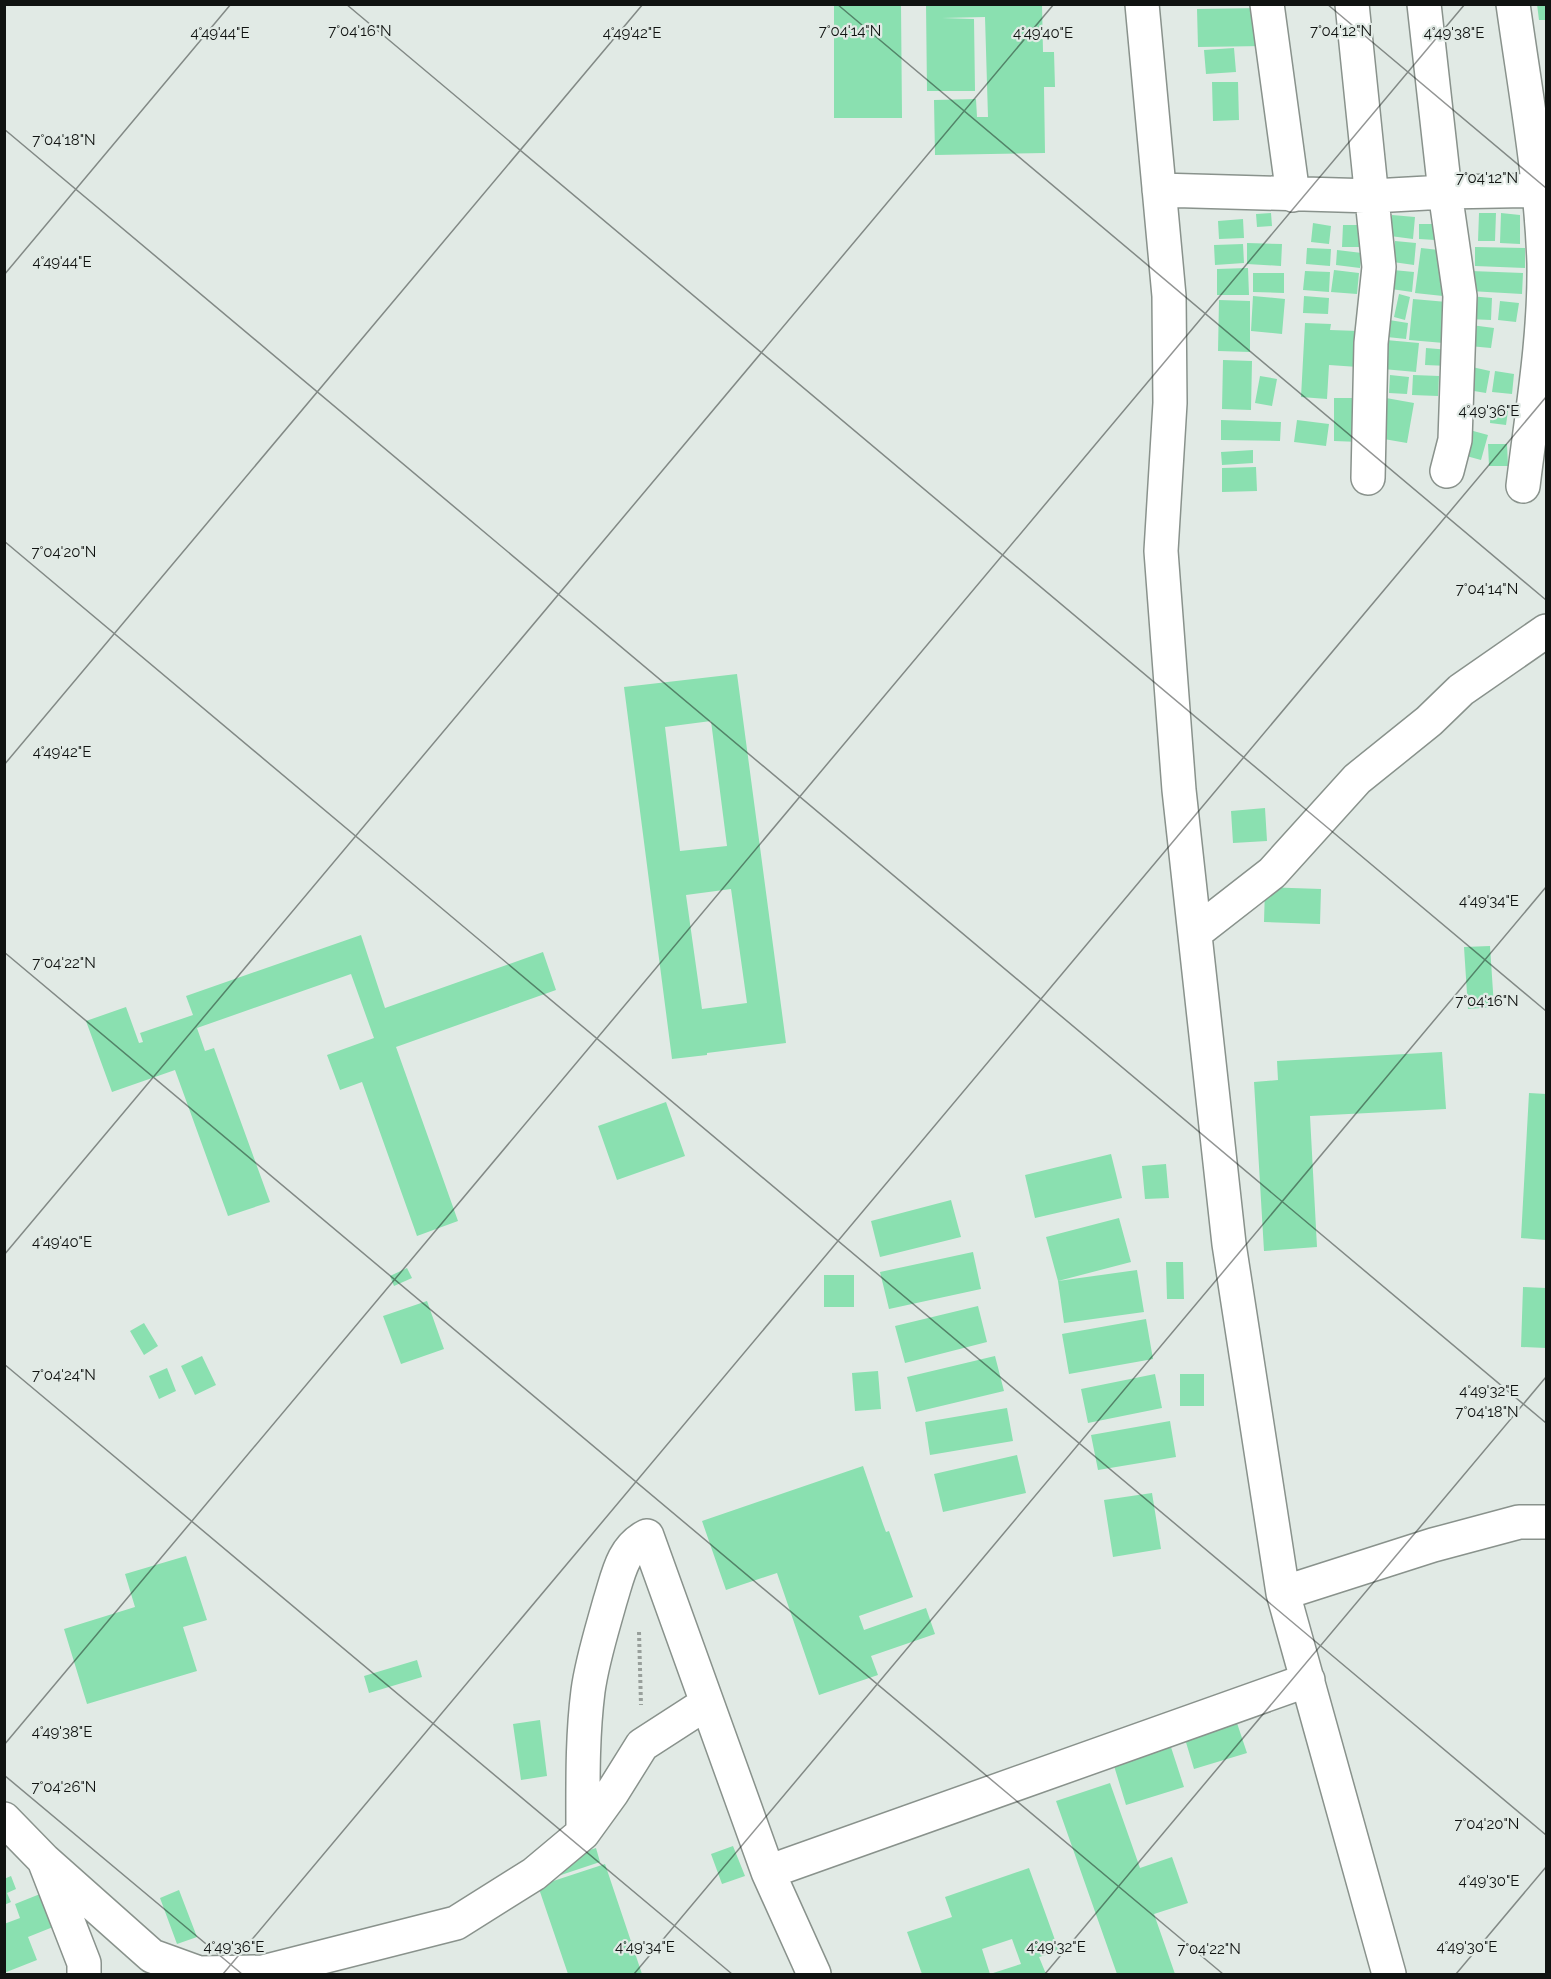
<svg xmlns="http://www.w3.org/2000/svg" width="1551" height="1979" font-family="Raleway,sans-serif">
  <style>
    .building { fill: #8ae0b0; fill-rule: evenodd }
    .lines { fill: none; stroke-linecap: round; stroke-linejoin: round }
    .street-casing { stroke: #89928c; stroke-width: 36 }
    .path { stroke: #989f9b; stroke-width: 4; stroke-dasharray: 3 3; stroke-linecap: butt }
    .street { stroke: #fff; stroke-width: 33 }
    .ticks { fill: none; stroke: #101311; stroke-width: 1.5; stroke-opacity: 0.45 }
    .ticks-label { font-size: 15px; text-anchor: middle; fill: #101311; stroke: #e1eae5; stroke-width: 4.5; stroke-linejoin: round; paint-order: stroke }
  </style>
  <rect width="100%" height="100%" fill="#e1eae5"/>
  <!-- building -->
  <path class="building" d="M 834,4 L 901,4 L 902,118 L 834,118 Z
    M 926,4 L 1042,4 L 1043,52 L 1054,52 L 1055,87 L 1044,87 L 1045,153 L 935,155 L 934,100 L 976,99 L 977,117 L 988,117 L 985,17 L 942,18 L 974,19 L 975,91 L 927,91 Z
    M 1537,4 L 1546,4 L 1546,20 L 1539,20 Z
    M 1263,8 L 1264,46 L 1198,47 L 1197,9 Z
    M 1234,48 L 1236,72 L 1206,74 L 1204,50 Z
    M 1212,82 L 1238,82 L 1239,120 L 1213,121 Z
    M 1271,213 L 1272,226 L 1257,227 L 1256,214 Z
    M 1479,213 L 1496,213 L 1495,241 L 1478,241 Z
    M 1501,213 L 1520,215 L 1520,244 L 1500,243 Z
    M 1392,215 L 1415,217 L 1413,239 L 1390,236 Z
    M 1243,219 L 1244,238 L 1219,239 L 1218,221 Z
    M 1313,223 L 1331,226 L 1329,244 L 1311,242 Z
    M 1419,224 L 1435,224 L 1435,240 L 1419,239 Z
    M 1343,225 L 1361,225 L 1361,247 L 1342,247 Z
    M 1395,241 L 1416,243 L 1414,265 L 1393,262 Z
    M 1247,243 L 1282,244 L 1281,266 L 1247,264 Z
    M 1243,244 L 1244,263 L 1215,265 L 1214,245 Z
    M 1475,247 L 1525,248 L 1525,268 L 1475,266 Z
    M 1307,248 L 1331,249 L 1330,266 L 1306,264 Z
    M 1421,248 L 1448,251 L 1443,296 L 1415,293 Z
    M 1337,250 L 1362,253 L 1360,268 L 1336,265 Z
    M 1248,268 L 1249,295 L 1217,295 L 1217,269 Z
    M 1334,270 L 1359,273 L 1357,294 L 1331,292 Z
    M 1393,270 L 1414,272 L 1412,292 L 1391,289 Z
    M 1305,271 L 1330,272 L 1329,292 L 1303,290 Z
    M 1471,271 L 1523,273 L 1522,294 L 1470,291 Z
    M 1253,273 L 1284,273 L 1284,293 L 1253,292 Z
    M 1399,294 L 1410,297 L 1405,320 L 1394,317 Z
    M 1253,296 L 1285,299 L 1282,334 L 1251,331 Z
    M 1304,296 L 1329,298 L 1328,314 L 1303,313 Z
    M 1469,296 L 1492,298 L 1491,320 L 1468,319 Z
    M 1413,299 L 1447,302 L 1444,343 L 1409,340 Z
    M 1219,300 L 1250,301 L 1250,352 L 1218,351 Z
    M 1500,301 L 1519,303 L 1516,322 L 1498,320 Z
    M 1389,320 L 1408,323 L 1406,339 L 1387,337 Z
    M 1305,323 L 1331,324 L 1330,330 L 1359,331 L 1358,367 L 1329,365 L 1327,399 L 1301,397 Z
    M 1471,325 L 1494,328 L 1491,348 L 1469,346 Z
    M 1386,340 L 1419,343 L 1416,372 L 1383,369 Z
    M 1426,348 L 1450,350 L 1449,366 L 1425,365 Z
    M 1223,360 L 1252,361 L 1251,410 L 1222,409 Z
    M 1472,367 L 1490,371 L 1486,393 L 1468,390 Z
    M 1495,371 L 1514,374 L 1512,394 L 1492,392 Z
    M 1390,375 L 1409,377 L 1407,394 L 1389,393 Z
    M 1413,375 L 1439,376 L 1438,396 L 1412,395 Z
    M 1260,376 L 1277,379 L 1272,406 L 1255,403 Z
    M 1334,398 L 1360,398 L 1360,442 L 1334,441 Z
    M 1386,398 L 1414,403 L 1407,443 L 1378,438 Z
    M 1491,409 L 1508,411 L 1506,425 L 1490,423 Z
    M 1221,420 L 1281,422 L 1280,441 L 1221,440 Z
    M 1297,420 L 1329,424 L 1326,446 L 1294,442 Z
    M 1466,429 L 1488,435 L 1481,460 L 1459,454 Z
    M 1488,444 L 1507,444 L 1508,466 L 1489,466 Z
    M 1253,450 L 1253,463 L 1222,465 L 1221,452 Z
    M 1256,467 L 1257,491 L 1222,492 L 1222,468 Z
    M 737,674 L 786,1043 L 707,1053 L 707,1055 L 672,1059 L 624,687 ZM 711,721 L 727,846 L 680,851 L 665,727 ZM 731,889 L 747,1003 L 702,1009 L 686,895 Z
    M 1265,808 L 1267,841 L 1233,843 L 1231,811 Z
    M 1265,887 L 1321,889 L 1320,924 L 1264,922 Z
    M 361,935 L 385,1008 L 543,952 L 556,990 L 396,1047 L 458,1221 L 417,1236 L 362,1082 L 340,1090 L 327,1055 L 374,1038 L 351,974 L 197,1028 L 205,1051 L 214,1048 L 270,1202 L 228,1216 L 175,1070 L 112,1092 L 86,1021 L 126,1007 L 139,1043 L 143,1042 L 140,1033 L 193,1015 L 186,996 Z
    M 1490,946 L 1494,1007 L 1468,1009 L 1464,947 Z
    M 1442,1052 L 1446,1109 L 1310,1116 L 1317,1247 L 1264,1251 L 1254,1082 L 1278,1080 L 1277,1061 Z
    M 1529,1093 L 1546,1094 L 1546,1240 L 1521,1238 Z
    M 666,1102 L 685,1156 L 617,1180 L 598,1126 Z
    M 1111,1154 L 1122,1198 L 1035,1218 L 1025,1175 Z
    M 1166,1164 L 1169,1198 L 1145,1199 L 1142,1166 Z
    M 951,1200 L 961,1237 L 880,1257 L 871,1221 Z
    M 1119,1218 L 1131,1262 L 1058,1281 L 1137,1270 L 1144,1312 L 1064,1323 L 1058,1281 L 1046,1237 Z
    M 973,1252 L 981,1289 L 889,1309 L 880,1272 Z
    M 1166,1262 L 1183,1262 L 1184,1299 L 1167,1299 Z
    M 407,1268 L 412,1278 L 394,1286 L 390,1276 Z
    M 824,1275 L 854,1275 L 854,1307 L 824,1307 Z
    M 1523,1287 L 1546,1288 L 1546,1348 L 1521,1347 Z
    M 427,1301 L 444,1349 L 401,1364 L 383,1316 Z
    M 978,1306 L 987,1342 L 905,1363 L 895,1326 Z
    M 1146,1319 L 1153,1359 L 1069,1374 L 1062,1334 Z
    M 144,1323 L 158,1346 L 144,1355 L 130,1331 Z
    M 202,1356 L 216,1385 L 195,1395 L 181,1366 Z
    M 995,1356 L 1004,1391 L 916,1412 L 907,1377 Z
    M 167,1368 L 176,1391 L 159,1399 L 149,1376 Z
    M 878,1371 L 881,1409 L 855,1411 L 852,1373 Z
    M 1155,1374 L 1162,1408 L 1088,1423 L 1081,1389 Z
    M 1180,1374 L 1204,1374 L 1204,1406 L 1180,1406 Z
    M 1007,1408 L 1013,1441 L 930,1455 L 925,1422 Z
    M 1170,1421 L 1176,1457 L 1098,1470 L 1091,1435 Z
    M 1017,1455 L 1026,1493 L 943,1512 L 934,1474 Z
    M 863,1466 L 883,1524 L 886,1532 L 889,1531 L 913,1597 L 859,1616 L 864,1630 L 926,1608 L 935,1634 L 871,1656 L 878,1675 L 819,1695 L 777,1573 L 726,1590 L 702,1521 Z
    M 1152,1493 L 1161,1549 L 1113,1557 L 1104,1500 Z
    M 186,1556 L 207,1620 L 183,1627 L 197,1671 L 87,1704 L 64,1629 L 135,1607 L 125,1574 Z
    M 417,1660 L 422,1677 L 369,1693 L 364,1676 Z
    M 540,1720 L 547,1776 L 521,1780 L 513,1724 Z
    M 1237,1723 L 1247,1753 L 1194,1769 L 1185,1739 Z
    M 1168,1738 L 1184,1787 L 1126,1805 L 1111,1756 Z
    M 1110,1783 L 1140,1868 L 1172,1857 L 1188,1903 L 1154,1914 L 1175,1974 L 1117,1974 L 1056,1801 Z
    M 733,1846 L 745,1876 L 722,1884 L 711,1854 Z
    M 596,1848 L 600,1862 L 558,1876 L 553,1862 Z
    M 605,1864 L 642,1974 L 568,1974 L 538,1886 Z
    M 1029,1868 L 1059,1951 L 1039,1957 L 1046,1974 L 922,1974 L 907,1932 L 952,1917 L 945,1897 ZM 1012,1939 L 1021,1964 L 990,1974 L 982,1949 Z
    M 11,1876 L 16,1889 L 7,1893 L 11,1902 L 4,1905 L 4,1879 Z
    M 179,1890 L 197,1937 L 177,1944 L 160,1898 Z
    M 40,1894 L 53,1927 L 28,1937 L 37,1960 L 4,1973 L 4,1924 L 20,1918 L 15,1904 Z"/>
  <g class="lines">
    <defs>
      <path id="street" d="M 1142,4 L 1169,296 L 1170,403 L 1161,551 L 1179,790 L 1229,1244 L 1283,1593 L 1389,1974
        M 1267,4 L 1293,195
        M 1352,4 L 1379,267 L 1371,343 L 1368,478
        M 1424,4 L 1445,192 L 1460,296 L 1455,440 L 1447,471
        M 1513,4 C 1525,90 1541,176 1544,263 C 1545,338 1532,412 1523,486
        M 1159,190 L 1373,196 L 1445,192 L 1546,190
        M 1195,933 L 1272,873 L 1357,779 L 1429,721 L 1461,690 L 1546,631
        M 1283,1593 L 1433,1545 L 1519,1522 L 1546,1522
        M 4,1819 L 44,1860 L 84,1963 L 84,1974
        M 583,1833 C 583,1786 582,1738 588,1691 C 592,1661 602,1630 610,1601 C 618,1576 622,1548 647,1536 L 768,1872 L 814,1974
        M 44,1860 L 152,1956 L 199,1973 L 263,1972 L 456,1923 L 534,1874 L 583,1833 L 612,1793 L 642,1745 L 707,1703
        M 768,1872 L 1308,1680"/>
    </defs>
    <!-- street casing -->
    <use href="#street" class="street-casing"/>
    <!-- path -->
    <path class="path" d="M 639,1632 L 641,1705"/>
    <!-- street -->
    <use href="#street" class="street"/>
  </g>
  <!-- ticks -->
  <path class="ticks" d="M 346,4 L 1546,1011M 837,4 L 1546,600M 1327,4 L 1546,188M 4,129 L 1546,1423M 4,275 L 231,4M 4,541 L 1546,1835M 4,765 L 643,4M 4,952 L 1223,1974M 4,1255 L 1054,4M 4,1364 L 732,1974M 4,1745 L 1465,4M 4,1775 L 242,1974M 223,1974 L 1546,397M 634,1974 L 1546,887M 1045,1974 L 1546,1377M 1456,1974 L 1546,1867"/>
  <g class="ticks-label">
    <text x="850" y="36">7°04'14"N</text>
    <text x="360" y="36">7°04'16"N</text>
    <text x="1341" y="36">7°04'12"N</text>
    <text x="220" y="38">4°49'44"E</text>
    <text x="632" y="38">4°49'42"E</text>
    <text x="1043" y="38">4°49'40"E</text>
    <text x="1454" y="38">4°49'38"E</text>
    <text x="64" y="145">7°04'18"N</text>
    <text x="1487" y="183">7°04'12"N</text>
    <text x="62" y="267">4°49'44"E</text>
    <text x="1489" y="416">4°49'36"E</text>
    <text x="64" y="557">7°04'20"N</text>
    <text x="1487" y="594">7°04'14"N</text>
    <text x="62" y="757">4°49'42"E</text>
    <text x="1489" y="906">4°49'34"E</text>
    <text x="64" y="968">7°04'22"N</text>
    <text x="1487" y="1006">7°04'16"N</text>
    <text x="62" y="1247">4°49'40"E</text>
    <text x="64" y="1380">7°04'24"N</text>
    <text x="1489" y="1396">4°49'32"E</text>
    <text x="1487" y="1417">7°04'18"N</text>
    <text x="62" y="1737">4°49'38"E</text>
    <text x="64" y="1792">7°04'26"N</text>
    <text x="1487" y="1829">7°04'20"N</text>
    <text x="1489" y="1886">4°49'30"E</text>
    <text x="234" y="1952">4°49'36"E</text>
    <text x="645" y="1952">4°49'34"E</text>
    <text x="1056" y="1952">4°49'32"E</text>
    <text x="1467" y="1952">4°49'30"E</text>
    <text x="1209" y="1954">7°04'22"N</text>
  </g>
  <!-- border -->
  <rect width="1551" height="1979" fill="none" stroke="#101311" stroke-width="12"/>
</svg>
